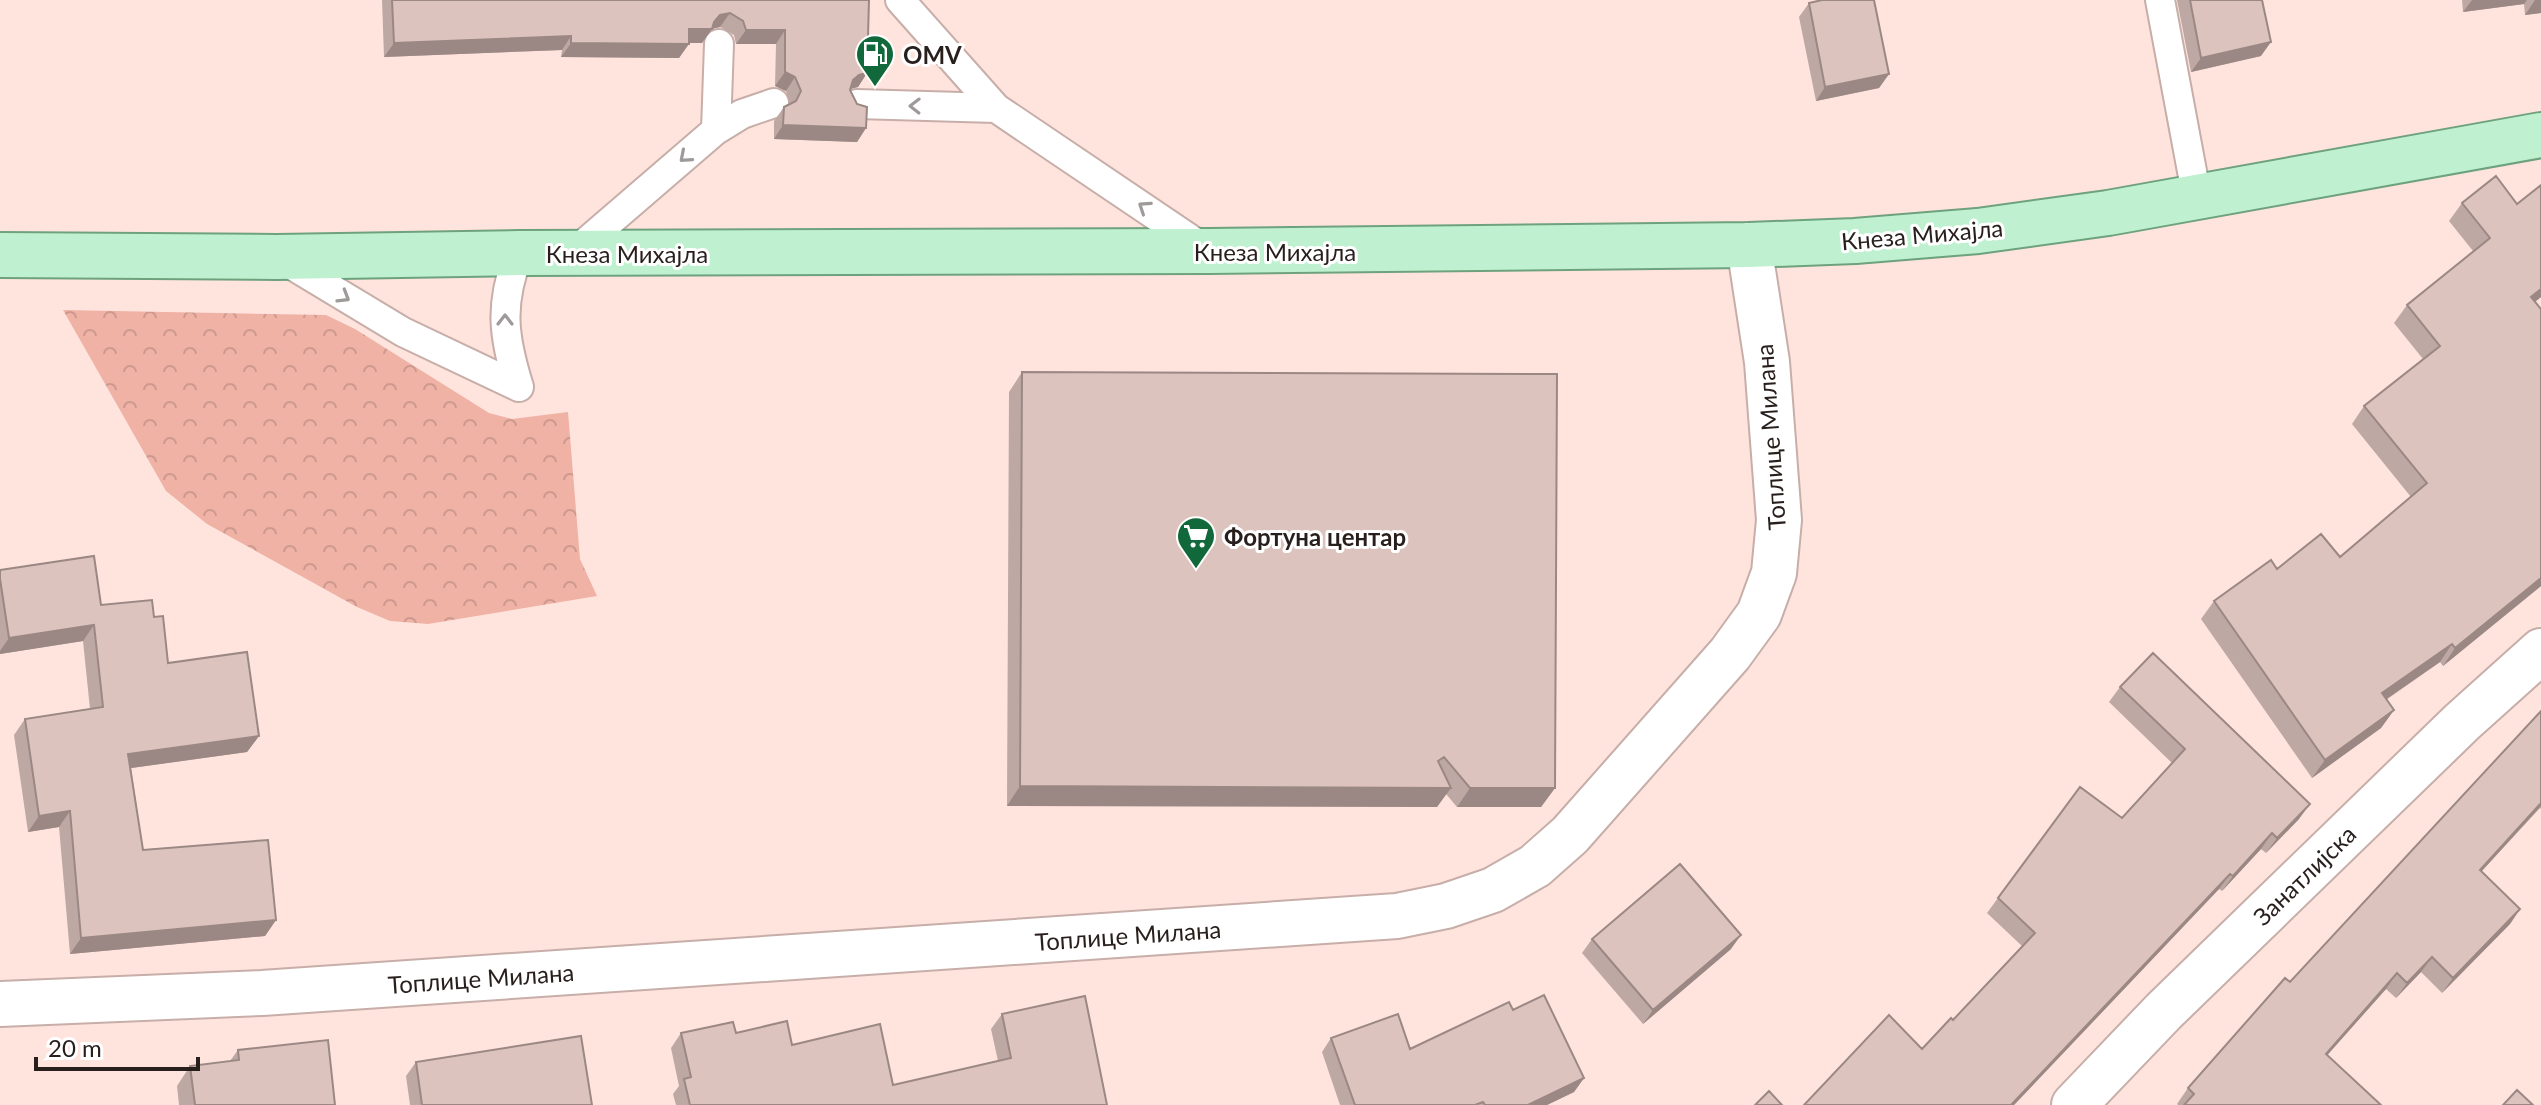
<svg xmlns="http://www.w3.org/2000/svg" width="2541" height="1105" font-family="Lato,sans-serif">
  <style>
    .park { fill: url(#park-crowns) }
    .lines { fill: none; stroke-linecap: round; stroke-linejoin: round }
    .lane-casing { stroke: #c7aea8; stroke-width: 32 }
    .street-casing { stroke: #c7aea8; stroke-width: 48 }
    .secondary-casing { stroke: #c7aea8; stroke-width: 48 }
    .primary-casing { stroke: #6ea27d; stroke-width: 48 }
    .lane { stroke: #fff; stroke-width: 28 }
    .street { stroke: #fff; stroke-width: 44 }
    .secondary { stroke: #fff; stroke-width: 44 }
    .primary { stroke: #bff1d0; stroke-width: 44 }
    .wall { fill: #bea8a3 }
    .shaded-wall { fill: #9b8884 }
    .building { fill: #ddc3bd; stroke: #9b8884; stroke-width: 2 }
    .oneway { stroke: #9e9a99 }
    .labels { text-anchor: middle; dominant-baseline: central; stroke-width: 6; stroke-linejoin: round; paint-order: stroke }
    .poi-label { font-size: 24px; font-weight: bold; fill: #281f1d; stroke: #fff; text-anchor: start }
    .street-label { font-size: 24px; fill: #281f1d; stroke: #fff }
  </style>
  <defs>
    <pattern id="park-crowns" width="20" height="18" patternUnits="userSpaceOnUse" patternTransform="scale(2)"><rect width="20" height="18" fill="#efb2a5"/><path d="M2 6a3 3 0 1 1 6 0M12 15a3 3 0 1 1 6 0" fill="none" stroke="#cd998e"/></pattern>
  </defs>
  <rect width="100%" height="100%" fill="#ffe4de"/>
  <!-- park -->
  <path class="park" d="M 63,310 L 326,315 L 355,329 L 489,413 L 512,419 L 568,412 L 580,559 L 597,596 L 428,624 L 390,621 L 357,607 L 207,524 L 166,491 Z"/>
  <g class="lines">
    <defs>
      <path id="lane" d="M 900,0 L 996,108
        M 2160,0 L 2197,198
        M 857,104 L 996,108 L 1208,251
        M 716,130 L 719,44
        M 519,253 C 499,304 503,336 519,387
        M 572,254 L 716,130 L 742,114 L 774,103
        M 282,259 L 403,332 L 519,387"/>
      <path id="street" d="M 0,1004 L 262,993 L 1397,916 L 1446,906 L 1493,890 L 1535,866 L 1570,835 L 1730,654 L 1759,614 L 1774,573 L 1779,520 L 1767,362 L 1749,245"/>
      <path id="secondary" d="M 2074,1105 L 2164,1011 L 2462,722 L 2541,651"/>
      <path id="primary" d="M 0,255 L 277,257 L 519,253 L 1209,251 L 1749,245 L 1855,241 L 1978,231 L 2108,213 L 2541,135"/>
    </defs>
    <!-- lane casing -->
    <use href="#lane" class="lane-casing"/>
    <!-- street casing -->
    <use href="#street" class="street-casing"/>
    <!-- secondary casing -->
    <use href="#secondary" class="secondary-casing"/>
    <!-- primary casing -->
    <use href="#primary" class="primary-casing"/>
    <!-- lane -->
    <use href="#lane" class="lane"/>
    <!-- street -->
    <use href="#street" class="street"/>
    <!-- secondary -->
    <use href="#secondary" class="secondary"/>
    <!-- primary -->
    <use href="#primary" class="primary"/>
  </g>
  <!-- wall -->
  <path class="wall" d="M 382,0 L 869,0 L 867,73 L 858,87 L 850,89 L 850,90 L 866,128 L 857,142 L 774,139 L 774,121 L 784,107 L 790,104 L 786,91 L 775,86 L 776,44 L 736,44 L 734,35 L 720,27 L 712,29 L 702,43 L 689,43 L 679,58 L 561,57 L 562,50 L 384,57 Z
    M 2177,0 L 2262,0 L 2261,56 L 2191,72 Z
    M 2462,0 L 2541,0 L 2541,13 L 2525,15 L 2524,4 L 2463,12 Z
    M 1809,3 L 1889,74 L 1879,88 L 1816,101 L 1799,17 Z
    M 2541,185 L 2541,297 L 2535,302 L 2541,586 L 2443,666 L 2440,662 L 2386,700 L 2394,710 L 2381,728 L 2312,778 L 2201,619 L 2214,601 L 2277,569 L 2340,557 L 2411,497 L 2352,424 L 2364,406 L 2423,359 L 2394,323 L 2407,305 L 2473,251 L 2449,221 L 2462,203 L 2517,204 Z
    M 1022,372 L 1555,788 L 1541,807 L 1457,807 L 1446,794 L 1437,807 L 1007,806 L 1009,392 Z
    M 0,570 L 101,605 L 154,617 L 168,663 L 259,736 L 247,752 L 131,768 L 143,850 L 276,920 L 265,936 L 70,954 L 59,827 L 28,832 L 14,735 L 25,719 L 90,709 L 83,641 L 0,654 Z
    M 2120,687 L 2299,819 L 2266,853 L 2261,849 L 2222,891 L 2219,889 L 2014,1105 L 1804,1105 L 1922,1049 L 1953,1020 L 2022,946 L 1987,913 L 1998,898 L 2122,818 L 2172,763 L 2109,702 Z
    M 2541,711 L 2541,809 L 2540,808 L 2481,872 L 2520,909 L 2510,924 L 2442,993 L 2421,972 L 2396,998 L 2386,989 L 2327,1055 L 2381,1105 L 2178,1105 L 2177,1104 L 2188,1088 L 2290,982 Z
    M 1592,939 L 1731,949 L 1643,1024 L 1582,953 Z
    M 1513,1010 L 1584,1078 L 1574,1092 L 1547,1105 L 1340,1105 L 1322,1052 L 1331,1038 L 1410,1049 Z
    M 1002,1014 L 1107,1105 L 676,1105 L 673,1094 L 679,1086 L 671,1048 L 681,1033 L 736,1033 L 893,1085 L 998,1061 L 991,1029 Z
    M 238,1050 L 335,1105 L 179,1105 L 177,1086 L 190,1066 L 230,1061 Z
    M 416,1062 L 592,1105 L 410,1105 L 406,1076 Z"/>
  <!-- shaded-wall -->
  <path class="shaded-wall" d="M 2472,0 L 2527,0 L 2524,4 L 2463,12 Z
    M 2535,0 L 2541,0 L 2541,13 L 2525,15 Z
    M 730,13 L 720,27 L 711,29 L 712,29 L 702,43 L 679,43 L 689,29 L 720,15 Z
    M 746,30 L 785,30 L 776,44 L 736,44 Z
    M 571,36 L 562,50 L 384,57 L 394,43 Z
    M 2271,42 L 2261,56 L 2191,72 L 2201,58 Z
    M 571,43 L 689,44 L 679,58 L 561,57 Z
    M 785,72 L 795,77 L 786,91 L 775,86 Z
    M 867,73 L 858,87 L 850,89 L 853,80 L 859,75 Z
    M 1889,74 L 1879,88 L 1816,101 L 1825,87 Z
    M 783,125 L 866,128 L 857,142 L 774,139 Z
    M 2541,289 L 2541,297 L 2518,315 L 2531,297 Z
    M 2541,578 L 2541,586 L 2443,666 L 2455,648 Z
    M 94,625 L 83,641 L 0,654 L 0,651 L 9,638 Z
    M 2452,644 L 2440,662 L 2369,711 L 2382,693 Z
    M 2394,710 L 2381,728 L 2312,778 L 2325,760 Z
    M 259,736 L 247,752 L 117,770 L 128,754 Z
    M 1020,786 L 1451,788 L 1437,807 L 1007,806 Z
    M 1470,788 L 1555,788 L 1541,807 L 1457,807 Z
    M 2541,803 L 2541,806 L 2469,885 L 2480,870 Z
    M 2310,804 L 2299,819 L 2266,853 L 2277,838 Z
    M 70,811 L 59,827 L 28,832 L 39,816 Z
    M 2272,833 L 2261,849 L 2222,891 L 2233,876 Z
    M 2230,874 L 2219,889 L 2014,1105 L 2011,1105 Z
    M 2520,909 L 2510,924 L 2442,993 L 2453,978 Z
    M 276,920 L 265,936 L 70,954 L 81,938 Z
    M 1741,935 L 1731,949 L 1643,1024 L 1653,1010 Z
    M 2432,957 L 2421,972 L 2396,998 L 2407,983 Z
    M 2397,973 L 2386,989 L 2315,1069 L 2326,1054 Z
    M 1584,1078 L 1574,1092 L 1547,1105 L 1528,1105 Z"/>
  <!-- building -->
  <path class="building" d="M 392,0 L 869,0 L 867,73 L 859,75 L 853,80 L 850,90 L 857,104 L 867,107 L 866,128 L 783,125 L 784,107 L 796,101 L 801,91 L 795,77 L 785,72 L 785,30 L 746,30 L 743,21 L 730,13 L 720,15 L 714,22 L 712,29 L 689,29 L 689,44 L 571,43 L 571,36 L 394,43 Z
    M 1822,0 L 1874,0 L 1889,74 L 1825,87 L 1809,3 Z
    M 2190,0 L 2262,0 L 2271,42 L 2201,58 Z
    M 2496,176 L 2517,204 L 2541,185 L 2541,289 L 2531,297 L 2541,309 L 2541,578 L 2455,648 L 2452,644 L 2382,693 L 2394,710 L 2325,760 L 2214,601 L 2271,560 L 2277,569 L 2321,534 L 2340,557 L 2427,483 L 2364,406 L 2440,346 L 2407,305 L 2490,238 L 2462,203 Z
    M 1022,372 L 1557,374 L 1555,788 L 1470,788 L 1444,757 L 1438,761 L 1451,788 L 1020,786 Z
    M 94,556 L 101,605 L 152,600 L 154,617 L 163,616 L 168,663 L 247,652 L 259,736 L 128,754 L 143,850 L 268,840 L 276,920 L 81,938 L 70,811 L 39,816 L 25,719 L 103,707 L 94,625 L 9,638 L 0,579 L 0,570 Z
    M 2153,653 L 2310,804 L 2277,838 L 2272,833 L 2233,876 L 2230,874 L 2011,1105 L 1804,1105 L 1889,1015 L 1922,1049 L 1951,1018 L 1953,1020 L 2035,933 L 1998,898 L 2080,787 L 2122,818 L 2185,749 L 2120,687 Z
    M 2541,711 L 2541,803 L 2480,870 L 2520,909 L 2453,978 L 2432,957 L 2407,983 L 2397,973 L 2326,1054 L 2381,1105 L 2184,1105 L 2194,1094 L 2188,1088 L 2285,978 L 2290,982 Z
    M 1680,864 L 1741,935 L 1653,1010 L 1592,939 Z
    M 1544,995 L 1584,1078 L 1528,1105 L 1485,1105 L 1483,1102 L 1475,1105 L 1355,1105 L 1331,1038 L 1398,1014 L 1410,1049 L 1509,1002 L 1513,1010 Z
    M 1085,996 L 1107,1105 L 690,1105 L 684,1079 L 691,1077 L 681,1033 L 733,1022 L 736,1033 L 787,1021 L 792,1045 L 880,1024 L 893,1085 L 1011,1058 L 1002,1014 Z
    M 581,1036 L 592,1105 L 422,1105 L 416,1062 Z
    M 328,1040 L 335,1105 L 195,1105 L 190,1066 L 239,1060 L 238,1050 Z
    M 2517,1090 L 2533,1105 L 2503,1105 Z
    M 1769,1091 L 1782,1105 L 1755,1105 Z"/>
  <!-- one-way arrows -->
  <defs><path id="oneway-chevron" d="M-2-3.5L2.5 0L-2 3.5" fill="none" stroke-width="1.6" stroke-linecap="round" stroke-linejoin="round" transform="scale(2)"/></defs>
  <g class="oneway">
    <use href="#oneway-chevron" transform="translate(915 106) rotate(-179)"/>
    <use href="#oneway-chevron" transform="translate(685 157) rotate(139)"/>
    <use href="#oneway-chevron" transform="translate(1144 207) rotate(-146)"/>
    <use href="#oneway-chevron" transform="translate(344 297) rotate(31)"/>
    <use href="#oneway-chevron" transform="translate(505 320) rotate(-90)"/>
  </g>
  <!-- icons -->
  <defs>
    <symbol id="fuel-pin" viewBox="-11 -11 22 30"><path d="M0 17L-7.5 6A9.5 9.5 0 1 1 7.5 6Z" fill="#11683a" stroke="#fff"/><path d="M-5.5-6h7V0h2V4h1.3V-2.5L3-4.5l.8-.8L6-3V5H2.5V1h-1V6h-7ZM-4.2-4.7v3.2H.2V-4.7Z" fill="#fff"/></symbol>
    <symbol id="supermarket-pin" viewBox="-11 -11 22 30"><path d="M0 17L-7.5 6A9.5 9.5 0 1 1 7.5 6Z" fill="#11683a" stroke="#fff"/><path d="M-6-5.5h2.5l.6 2H6L4.5 2H-2.5L-4.4-4H-6ZM-1.5 3.2a1.3 1.3 0 1 0 .1 0ZM3 3.2a1.3 1.3 0 1 0 .1 0Z" fill="#fff"/></symbol>
  </defs>
  <g fill-rule="evenodd">
    <use href="#fuel-pin" x="853" y="32" width="44" height="60"/>
    <use href="#supermarket-pin" x="1174" y="514" width="44" height="60"/>
  </g>
  <g class="labels">
    <!-- poi labels -->
    <g class="poi-label">
      <text x="903" y="54">OMV</text>
      <text x="1224" y="536">Фортуна центар</text>
    </g>
    <!-- street labels -->
    <g class="street-label">
      <text transform="translate(1922 234) rotate(-5)">Кнеза Михајла</text>
      <text x="1275" y="251">Кнеза Михајла</text>
      <text x="627" y="253">Кнеза Михајла</text>
      <text transform="translate(1770 437) rotate(-94)">Топлице Милана</text>
      <text transform="translate(2304 875) rotate(-44)">Занатлијска</text>
      <text transform="translate(1128 935) rotate(-4)">Топлице Милана</text>
      <text transform="translate(481 978) rotate(-4)">Топлице Милана</text>
    </g>
  </g>
  <!-- scale -->
  <path d="M36 1057v12h162v-12" fill="none" stroke="#281f1d" stroke-width="4"/>
  <text x="48" y="1057" font-size="24" fill="#281f1d" stroke="#ffffff" stroke-width="6" paint-order="stroke">20 m</text>
</svg>
